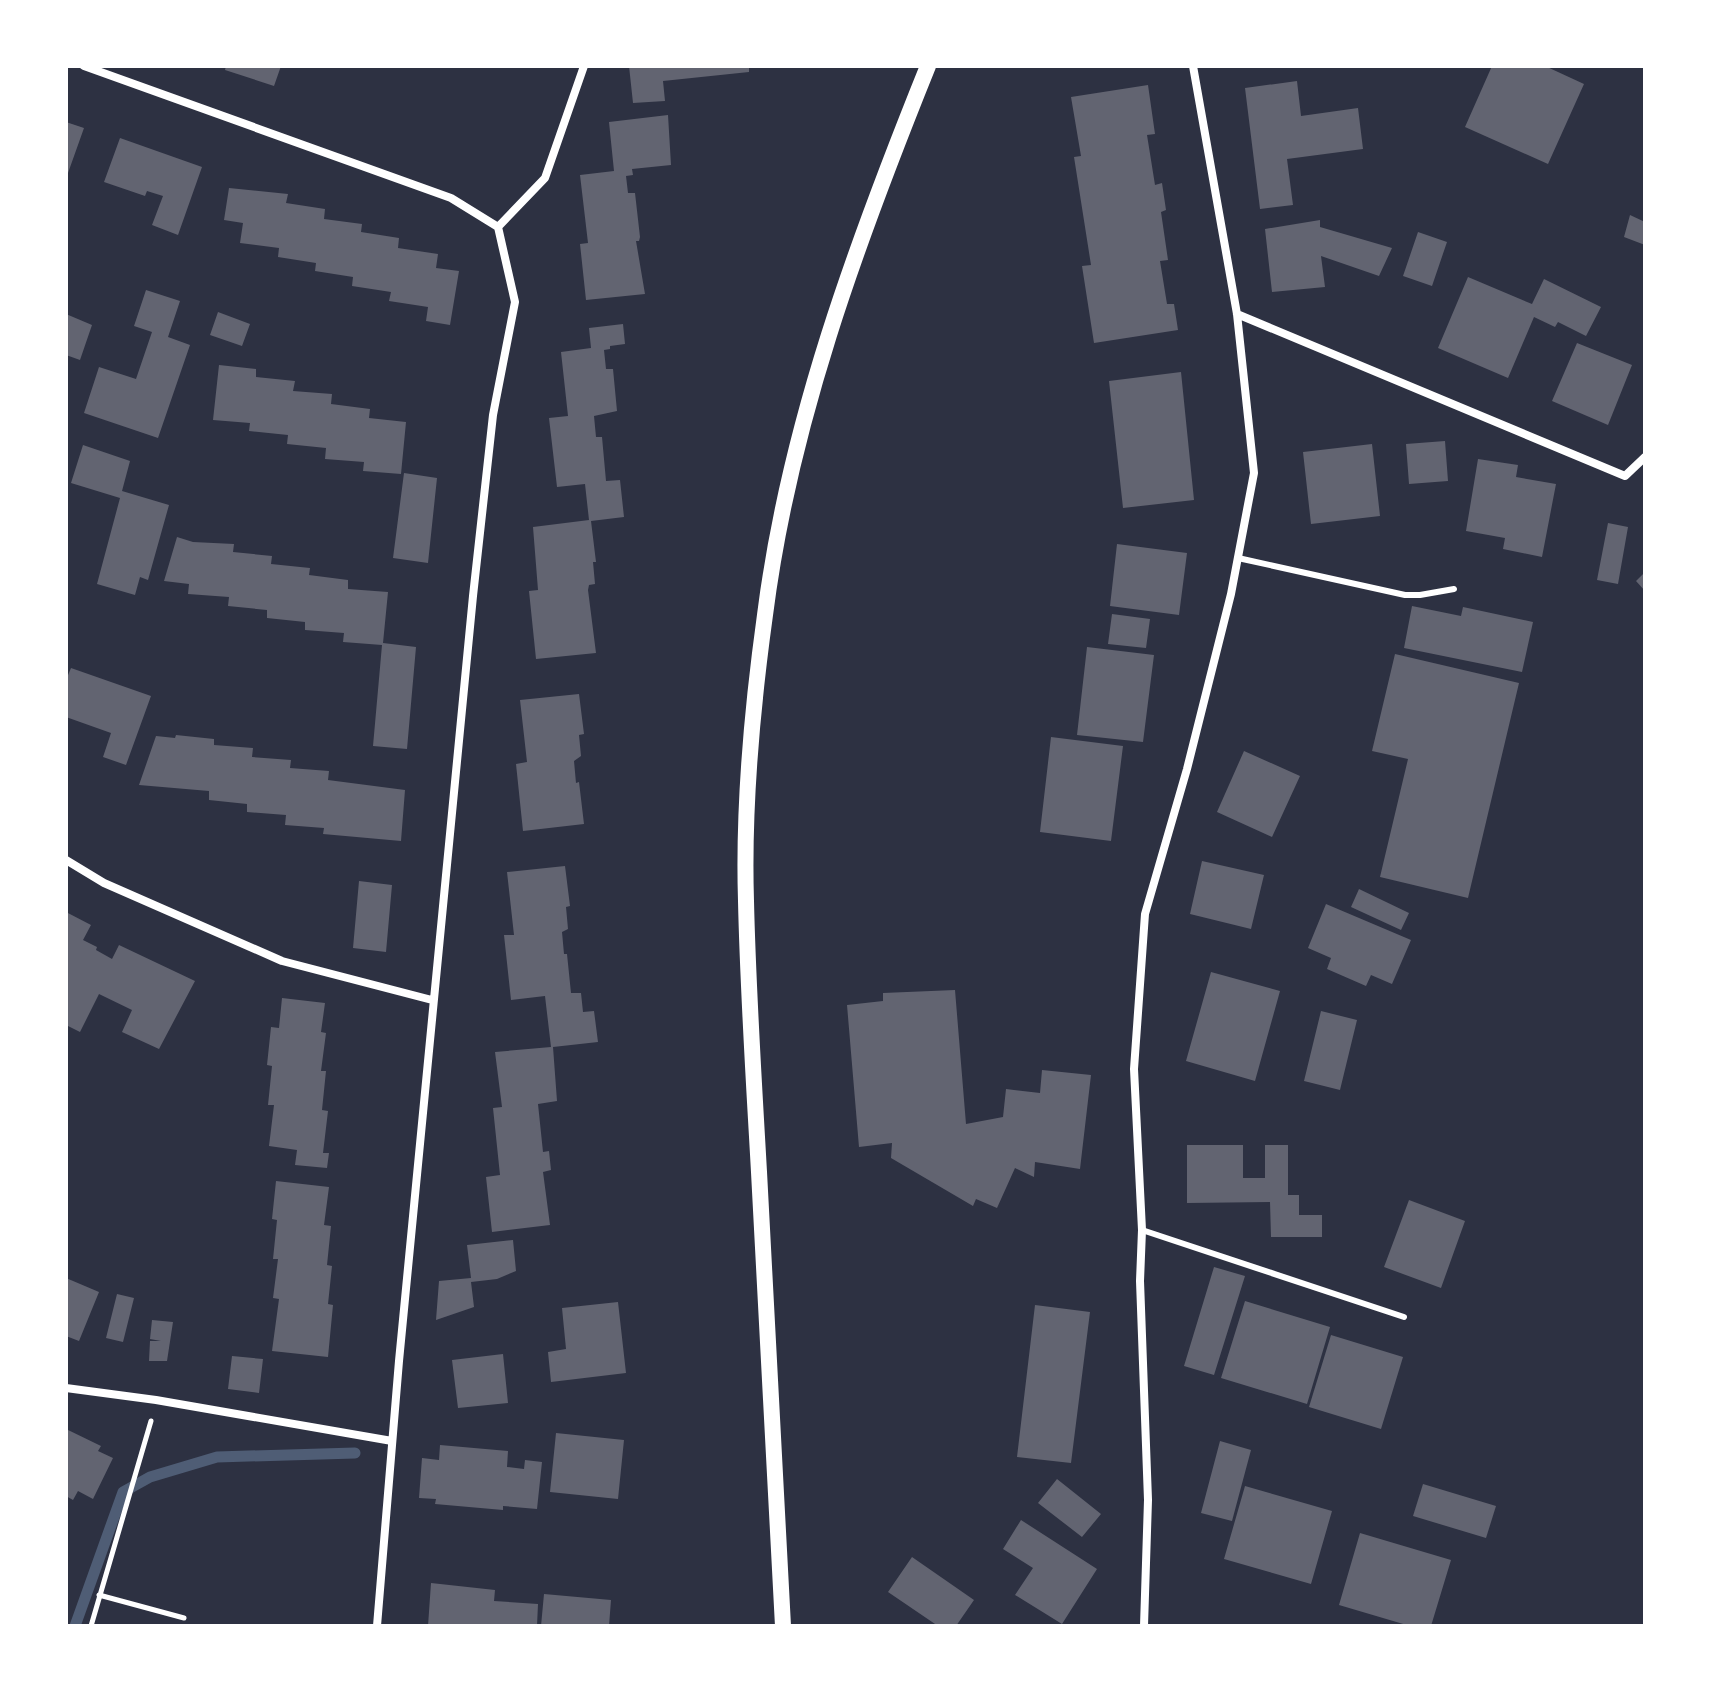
<svg xmlns="http://www.w3.org/2000/svg" width="1711" height="1692" font-family="Ubuntu,sans-serif">
  <style>
    .lines { fill: none; stroke-linecap: round; stroke-linejoin: round }
    .stream { stroke: #4f5d75; stroke-width: 11 }
    .building { fill: #626471 }
    .path { stroke: #fff; stroke-width: 5 }
    .service { stroke: #fff; stroke-width: 6 }
    .minor { stroke: #fff; stroke-width: 8 }
    .secondary { stroke: #fff; stroke-width: 16 }
  </style>
  <rect width="100%" height="100%" fill="#2d3142"/>
  <g class="lines">
    <!-- stream -->
    <path class="stream" d="M 75,1626 L 123,1492 L 150,1477 L 217,1457 L 355,1453"/>
  </g>
  <!-- building -->
  <path class="building" d="M 226,66 L 281,66 L 274,86 L 225,70 Z
    M 629,66 L 749,66 L 749,72 L 663,81 L 665,101 L 633,103 Z
    M 1492,66 L 1545,66 L 1584,84 L 1548,164 L 1465,127 Z
    M 1297,81 L 1301,116 L 1358,108 L 1363,149 L 1287,159 L 1293,205 L 1260,209 L 1245,88 Z
    M 1148,85 L 1155,134 L 1147,135 L 1155,185 L 1162,183 L 1166,210 L 1161,212 L 1168,260 L 1160,261 L 1167,304 L 1174,304 L 1178,330 L 1094,343 L 1082,266 L 1091,265 L 1074,157 L 1081,156 L 1071,97 Z
    M 668,115 L 671,165 L 632,169 L 633,175 L 626,176 L 628,193 L 635,193 L 640,237 L 639,241 L 636,241 L 645,294 L 586,300 L 580,244 L 588,243 L 580,175 L 614,171 L 609,122 Z
    M 66,122 L 84,128 L 68,173 L 66,172 Z
    M 120,138 L 202,167 L 178,235 L 152,225 L 163,196 L 147,191 L 145,196 L 104,182 Z
    M 229,188 L 288,194 L 286,203 L 325,209 L 324,219 L 362,224 L 361,232 L 399,238 L 398,248 L 438,254 L 436,268 L 459,271 L 450,325 L 426,321 L 428,307 L 389,301 L 391,292 L 352,286 L 353,277 L 315,271 L 316,263 L 278,257 L 279,248 L 240,243 L 243,223 L 224,220 Z
    M 1630,215 L 1645,222 L 1645,245 L 1624,237 Z
    M 1320,220 L 1320,227 L 1392,248 L 1379,276 L 1321,256 L 1325,287 L 1272,292 L 1265,229 Z
    M 1418,232 L 1447,242 L 1432,286 L 1403,276 Z
    M 1468,277 L 1532,304 L 1544,279 L 1601,307 L 1586,336 L 1558,322 L 1555,327 L 1534,317 L 1508,378 L 1438,348 Z
    M 146,290 L 180,301 L 168,337 L 190,345 L 158,438 L 84,413 L 99,367 L 136,379 L 152,332 L 134,326 Z
    M 218,312 L 250,324 L 242,346 L 210,335 Z
    M 66,314 L 92,325 L 80,360 L 66,355 Z
    M 623,324 L 625,344 L 610,346 L 610,349 L 604,350 L 606,369 L 613,369 L 617,411 L 594,416 L 596,437 L 602,437 L 606,481 L 620,480 L 624,517 L 591,521 L 596,562 L 593,562 L 595,584 L 589,585 L 588,590 L 596,653 L 536,659 L 529,591 L 538,590 L 533,527 L 589,520 L 585,484 L 557,487 L 549,418 L 568,416 L 561,352 L 591,348 L 589,328 Z
    M 1577,343 L 1632,365 L 1608,425 L 1552,401 Z
    M 219,365 L 256,369 L 256,377 L 295,381 L 293,391 L 332,394 L 331,404 L 370,409 L 369,418 L 406,422 L 401,474 L 363,471 L 364,462 L 325,459 L 326,448 L 287,444 L 288,435 L 249,431 L 250,423 L 213,420 Z
    M 1181,372 L 1194,500 L 1123,508 L 1109,381 Z
    M 1445,441 L 1448,481 L 1409,484 L 1406,444 Z
    M 1372,444 L 1380,516 L 1311,524 L 1303,452 Z
    M 83,445 L 130,461 L 122,491 L 169,505 L 148,580 L 140,577 L 135,595 L 97,584 L 120,498 L 71,483 Z
    M 1478,459 L 1518,465 L 1516,477 L 1556,484 L 1542,557 L 1503,549 L 1505,538 L 1466,531 Z
    M 404,473 L 437,478 L 428,563 L 393,558 Z
    M 1608,523 L 1628,527 L 1618,584 L 1597,580 Z
    M 177,537 L 193,542 L 234,544 L 233,552 L 272,556 L 271,564 L 310,568 L 309,575 L 348,580 L 348,589 L 388,592 L 383,643 L 416,647 L 407,749 L 373,746 L 382,645 L 343,642 L 344,633 L 305,630 L 305,622 L 267,618 L 267,610 L 228,606 L 229,597 L 188,594 L 189,584 L 164,581 Z
    M 1117,544 L 1187,553 L 1179,615 L 1110,606 Z
    M 1645,572 L 1645,591 L 1636,581 Z
    M 1412,606 L 1461,616 L 1463,607 L 1533,622 L 1522,672 L 1404,648 Z
    M 1112,614 L 1150,619 L 1146,648 L 1108,644 Z
    M 1087,647 L 1154,655 L 1143,742 L 1077,735 Z
    M 1395,654 L 1519,683 L 1468,898 L 1380,877 L 1408,759 L 1372,751 Z
    M 71,668 L 151,696 L 126,765 L 103,757 L 111,733 L 66,717 L 66,680 Z
    M 579,694 L 584,734 L 579,735 L 581,756 L 574,761 L 576,783 L 579,782 L 584,824 L 523,831 L 516,764 L 527,762 L 520,700 Z
    M 176,735 L 214,739 L 214,745 L 253,748 L 252,757 L 291,760 L 290,768 L 329,771 L 328,780 L 405,790 L 401,841 L 323,834 L 324,828 L 285,825 L 286,815 L 247,812 L 247,804 L 209,800 L 209,791 L 139,785 L 156,736 L 175,738 Z
    M 1051,737 L 1123,746 L 1111,841 L 1040,832 Z
    M 1244,751 L 1300,776 L 1272,837 L 1217,812 Z
    M 1202,861 L 1264,875 L 1251,929 L 1190,914 Z
    M 565,866 L 570,906 L 566,907 L 568,929 L 562,932 L 564,954 L 567,954 L 571,993 L 581,993 L 583,1012 L 594,1011 L 598,1042 L 553,1047 L 557,1101 L 538,1104 L 543,1152 L 549,1151 L 551,1170 L 543,1172 L 550,1225 L 492,1232 L 486,1177 L 500,1175 L 493,1108 L 502,1107 L 495,1052 L 551,1047 L 545,996 L 511,1000 L 504,935 L 514,935 L 507,872 Z
    M 359,881 L 392,885 L 386,952 L 353,948 Z
    M 1359,889 L 1409,913 L 1401,930 L 1351,907 Z
    M 1326,904 L 1411,940 L 1392,984 L 1371,975 L 1366,986 L 1327,969 L 1331,958 L 1308,948 Z
    M 66,912 L 91,925 L 83,940 L 97,947 L 96,950 L 112,959 L 119,945 L 195,981 L 159,1049 L 122,1032 L 132,1010 L 99,994 L 80,1032 L 66,1025 Z
    M 1211,972 L 1280,991 L 1255,1081 L 1186,1061 Z
    M 955,990 L 966,1124 L 1003,1117 L 1006,1089 L 1040,1093 L 1042,1070 L 1091,1075 L 1080,1169 L 1035,1162 L 1034,1177 L 1015,1168 L 997,1208 L 976,1199 L 973,1206 L 891,1158 L 892,1143 L 859,1147 L 847,1005 L 883,1001 L 883,993 Z
    M 282,998 L 325,1003 L 321,1032 L 326,1033 L 321,1071 L 326,1071 L 322,1110 L 328,1111 L 323,1153 L 329,1153 L 327,1168 L 295,1165 L 297,1150 L 269,1146 L 274,1105 L 268,1105 L 272,1066 L 267,1065 L 271,1027 L 279,1028 Z
    M 1321,1011 L 1357,1020 L 1340,1090 L 1304,1081 Z
    M 1187,1145 L 1243,1145 L 1243,1178 L 1265,1178 L 1265,1145 L 1288,1145 L 1288,1195 L 1299,1195 L 1299,1215 L 1322,1215 L 1322,1237 L 1271,1237 L 1270,1202 L 1187,1203 Z
    M 276,1181 L 329,1187 L 324,1225 L 331,1226 L 327,1265 L 332,1266 L 328,1304 L 333,1305 L 328,1357 L 272,1351 L 279,1299 L 273,1298 L 278,1259 L 273,1259 L 277,1220 L 272,1219 Z
    M 1409,1200 L 1465,1221 L 1441,1288 L 1384,1267 Z
    M 513,1240 L 516,1271 L 497,1279 L 471,1282 L 474,1307 L 436,1320 L 439,1281 L 471,1278 L 467,1245 Z
    M 1214,1267 L 1245,1276 L 1214,1375 L 1184,1366 Z
    M 66,1278 L 99,1292 L 79,1341 L 66,1336 Z
    M 117,1294 L 134,1298 L 123,1342 L 106,1338 Z
    M 1245,1301 L 1330,1327 L 1307,1404 L 1221,1378 Z
    M 618,1302 L 626,1373 L 551,1382 L 548,1352 L 566,1349 L 562,1308 Z
    M 1035,1305 L 1090,1312 L 1071,1463 L 1017,1457 Z
    M 152,1320 L 173,1322 L 167,1361 L 149,1361 L 150,1341 L 161,1341 L 150,1339 Z
    M 1331,1335 L 1403,1357 L 1381,1429 L 1309,1407 Z
    M 503,1354 L 508,1403 L 458,1408 L 452,1360 Z
    M 232,1356 L 263,1359 L 259,1393 L 228,1389 Z
    M 66,1429 L 101,1446 L 98,1451 L 113,1458 L 93,1499 L 78,1491 L 73,1500 L 66,1496 Z
    M 556,1433 L 624,1440 L 618,1499 L 550,1492 Z
    M 1220,1441 L 1251,1450 L 1232,1521 L 1201,1513 Z
    M 440,1445 L 508,1451 L 507,1467 L 524,1469 L 525,1460 L 542,1462 L 537,1509 L 503,1506 L 503,1510 L 435,1504 L 436,1499 L 419,1498 L 422,1458 L 439,1460 Z
    M 1057,1479 L 1101,1514 L 1082,1537 L 1038,1503 Z
    M 1423,1484 L 1496,1506 L 1486,1538 L 1413,1516 Z
    M 1245,1486 L 1332,1511 L 1311,1584 L 1224,1559 Z
    M 1021,1520 L 1097,1569 L 1062,1624 L 1015,1595 L 1033,1568 L 1003,1549 Z
    M 1360,1533 L 1451,1560 L 1431,1626 L 1410,1626 L 1339,1605 Z
    M 912,1557 L 974,1600 L 956,1626 L 938,1626 L 888,1592 Z
    M 431,1583 L 495,1590 L 494,1601 L 538,1604 L 537,1626 L 428,1626 Z
    M 544,1594 L 611,1600 L 609,1626 L 541,1626 Z"/>
  <g class="lines">
    <!-- path -->
    <path class="path" d="M 99,1595 L 184,1618
      M 91,1626 L 151,1421"/>
    <!-- service -->
    <path class="service" d="M 1238,558 L 1405,595 L 1420,595 L 1454,589
      M 1142,1230 L 1404,1317"/>
    <!-- minor -->
    <path class="minor" d="M 84,66 L 451,198 L 498,227 L 515,302 L 493,415 L 473,596 L 399,1361 L 377,1626
      M 498,227 L 545,178 L 584,66
      M 1237,314 L 1625,476 L 1645,457
      M 66,860 L 104,883 L 282,961 L 432,1000
      M 66,1388 L 156,1400 L 392,1441
      M 1144,1626 L 1148,1500 L 1140,1281 L 1142,1230 L 1134,1069 L 1145,914 L 1187,769 L 1231,594 L 1254,473 L 1237,314 L 1193,66"/>
    <!-- secondary -->
    <path class="secondary" d="M 783,1626 C 775,1475 767,1323 759,1172 C 754,1082 748,992 746,901 C 743,806 752,709 765,615 C 789,425 857,242 928,66"/>
  </g>
  <!-- border -->
  <rect width="1711" height="1692" fill="none" stroke="#ffffff" stroke-width="136"/>
</svg>
